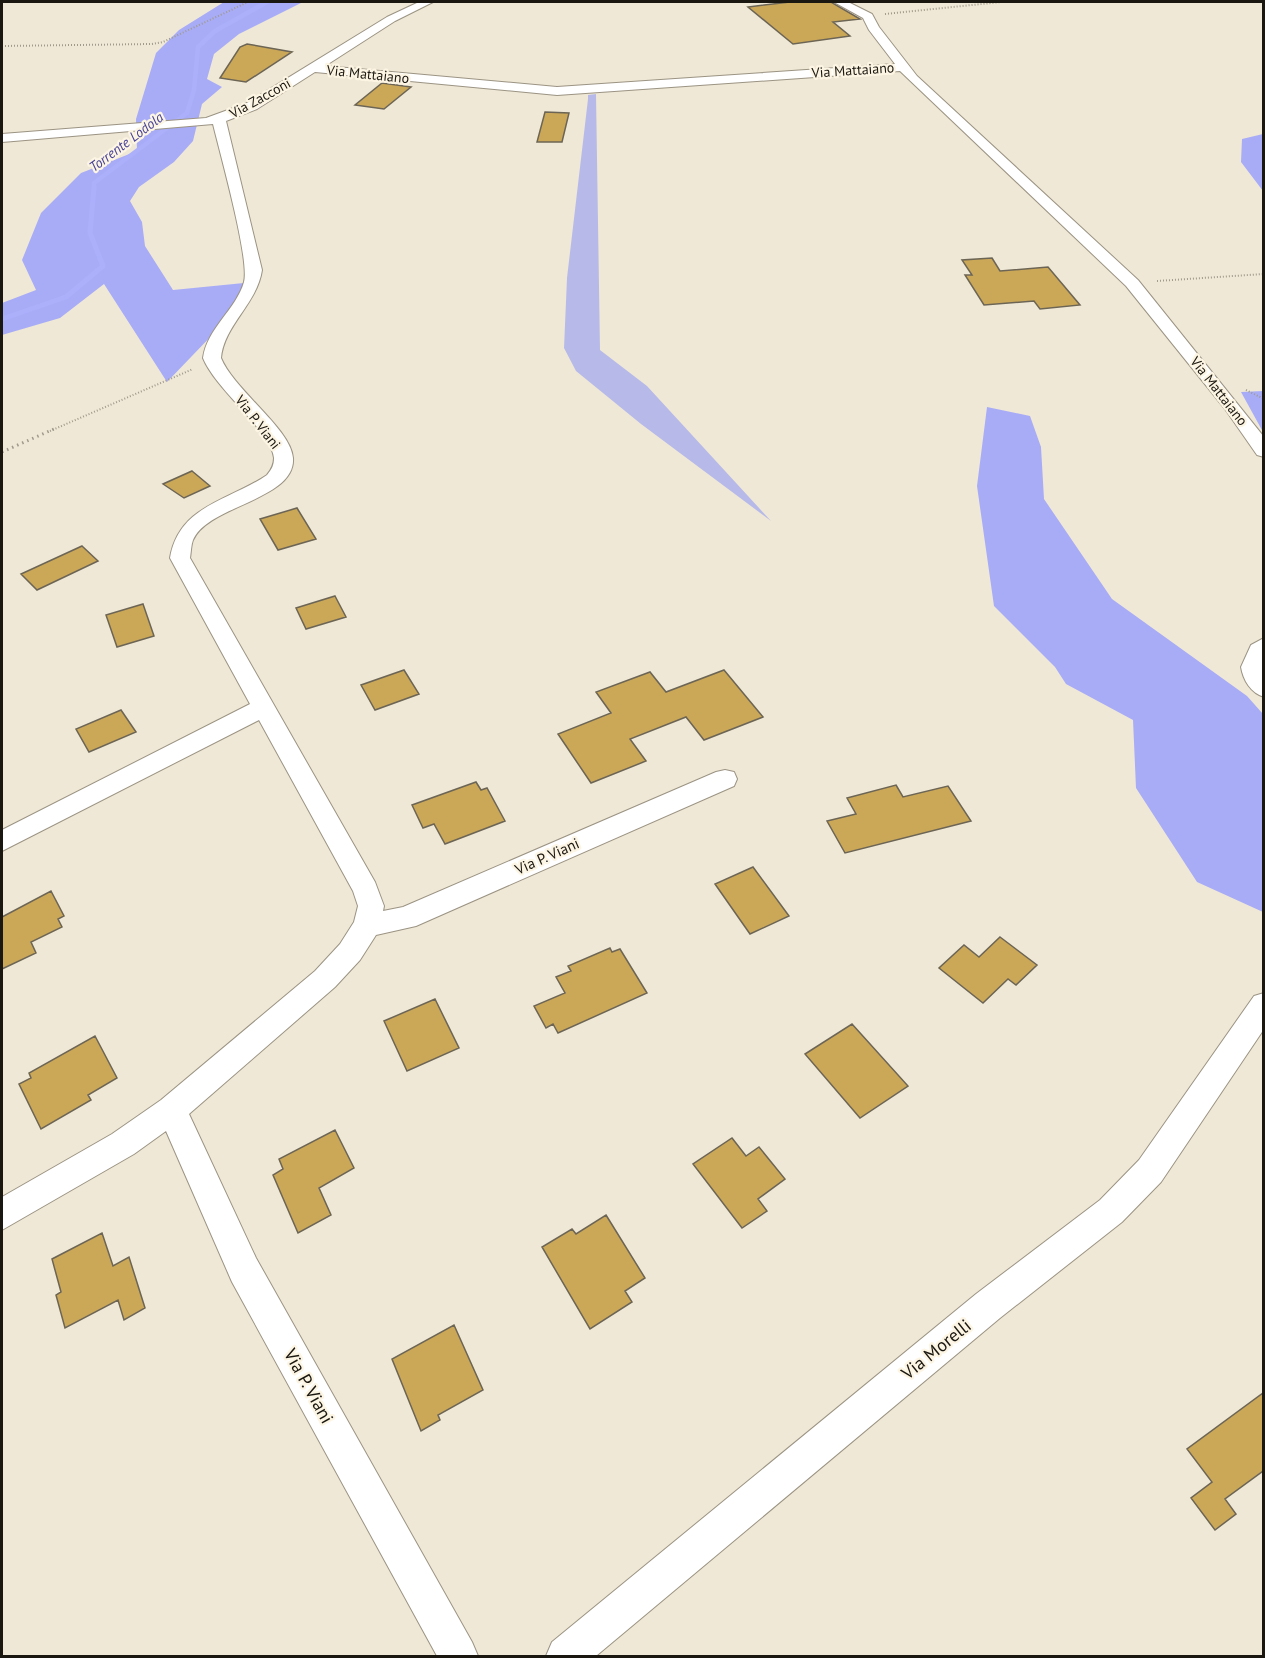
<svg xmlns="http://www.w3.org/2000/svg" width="1265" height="1658" font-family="'PT Sans',sans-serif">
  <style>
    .green { fill: #b7bae9 }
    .forest { fill: #a8acf7 }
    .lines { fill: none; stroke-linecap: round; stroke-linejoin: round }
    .stream-far1 { stroke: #acb0fb; stroke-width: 4.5 }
    .stream { stroke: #acb0fb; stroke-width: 5 }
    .building { fill: #cba758; stroke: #6c6555; stroke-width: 1.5 }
    .minor-casing { stroke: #9b9383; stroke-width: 2 }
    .path-far1 { stroke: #a09a8d; stroke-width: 2; stroke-dasharray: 1 2; stroke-linecap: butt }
    .path { stroke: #a09a8d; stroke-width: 3; stroke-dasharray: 1.5 4; stroke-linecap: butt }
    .minor { fill: #fff; fill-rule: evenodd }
    .labels { text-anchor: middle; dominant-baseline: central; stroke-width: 4.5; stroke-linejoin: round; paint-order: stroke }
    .far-street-label { font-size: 14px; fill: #1a1711; stroke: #fdf5e3 }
    .far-water-label { font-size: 14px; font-style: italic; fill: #464198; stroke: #fdf5e3 }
    .street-label { font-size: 15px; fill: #1a1711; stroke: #fdf5e3 }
    .near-street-label { font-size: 18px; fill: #1a1711; stroke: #fdf5e3 }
  </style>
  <rect width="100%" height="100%" fill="#f0e8d6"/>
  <!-- green -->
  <path class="green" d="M 596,94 L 600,350 L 647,386 L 771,521 L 641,424 L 576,371 L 564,348 L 567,278 L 588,99 L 588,95 Z"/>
  <!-- forest -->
  <path class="forest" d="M 224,2 L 303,2 L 239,34 L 214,54 L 207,79 L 222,87 L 202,104 L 193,141 L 174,162 L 139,187 L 130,201 L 142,222 L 145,246 L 173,290 L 254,282 L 241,305 L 167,382 L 104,284 L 60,318 L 2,335 L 2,303 L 36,290 L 22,260 L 41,213 L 81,173 L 137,151 L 136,119 L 156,53 L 179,30 Z
    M 1263,134 L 1264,134 L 1263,191 L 1241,162 L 1242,139 Z
    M 1263,391 L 1264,391 L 1263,432 L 1241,392 Z
    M 987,407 L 1030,416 L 1041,447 L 1044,499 L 1112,599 L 1247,696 L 1263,714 L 1263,912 L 1197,882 L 1136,788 L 1133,720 L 1066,684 L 1055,667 L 994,606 L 977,486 Z"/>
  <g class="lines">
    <!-- stream-far1 -->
    <path class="stream-far1" d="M 94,189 L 94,183 L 187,113 L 194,90 L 198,47 L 215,31 L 267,2"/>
    <!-- stream -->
    <path class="stream" d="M 2,319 L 66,297 L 103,266 L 90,233 L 94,187"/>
  </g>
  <!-- building -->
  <path class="building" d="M 790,2 L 831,2 L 860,19 L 833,22 L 850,36 L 793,44 L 748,7 Z
    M 247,44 L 292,52 L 246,82 L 220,78 L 240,47 Z
    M 382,83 L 411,87 L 384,109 L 355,105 Z
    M 545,112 L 569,113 L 562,142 L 537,142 Z
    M 992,258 L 1000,271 L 1048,267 L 1080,305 L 1040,309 L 1034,301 L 984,305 L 965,275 L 972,275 L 962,260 Z
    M 192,471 L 210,486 L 184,498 L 163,484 Z
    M 297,508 L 316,539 L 278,550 L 260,519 Z
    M 82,546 L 98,561 L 37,590 L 21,574 Z
    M 335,596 L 346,617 L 306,629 L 296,608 Z
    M 143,604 L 154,636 L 117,647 L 106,615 Z
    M 404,670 L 419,694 L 375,710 L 361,685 Z
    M 724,670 L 763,717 L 704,740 L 686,717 L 630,739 L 646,761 L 591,783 L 558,734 L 611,713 L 596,692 L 650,672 L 666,692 Z
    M 121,710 L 136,732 L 89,752 L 76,729 Z
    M 476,782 L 481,790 L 487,788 L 505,821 L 445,844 L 434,824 L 423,828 L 412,805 Z
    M 896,785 L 903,797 L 948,786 L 971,821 L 845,853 L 827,821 L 856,814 L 847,798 Z
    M 753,867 L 789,916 L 750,934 L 715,884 Z
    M 51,891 L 64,916 L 58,919 L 62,927 L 31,942 L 36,953 L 2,969 L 2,917 Z
    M 1000,937 L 1037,965 L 1016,985 L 1008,979 L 983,1003 L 939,968 L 964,945 L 979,957 Z
    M 610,948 L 612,952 L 620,949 L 647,993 L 558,1033 L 553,1024 L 546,1028 L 534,1006 L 565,993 L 556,977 L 571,971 L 568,966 Z
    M 435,999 L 459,1048 L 407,1071 L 384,1021 Z
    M 852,1024 L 908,1086 L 860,1118 L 805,1054 Z
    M 95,1036 L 117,1078 L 88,1095 L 91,1100 L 41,1129 L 19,1084 L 31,1078 L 29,1073 Z
    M 335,1130 L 354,1168 L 319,1188 L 331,1215 L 298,1233 L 273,1175 L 283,1169 L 279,1159 Z
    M 732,1138 L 746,1156 L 759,1147 L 785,1179 L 758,1199 L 767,1211 L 742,1228 L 693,1164 Z
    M 606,1215 L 645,1278 L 625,1291 L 632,1302 L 590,1329 L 542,1247 L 572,1229 L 576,1234 Z
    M 102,1233 L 113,1266 L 129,1257 L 145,1308 L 124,1320 L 118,1300 L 65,1328 L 56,1295 L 61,1292 L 52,1259 Z
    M 454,1325 L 483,1390 L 438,1415 L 440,1420 L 421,1431 L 392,1359 Z
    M 1263,1393 L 1263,1471 L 1225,1499 L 1236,1514 L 1215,1530 L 1191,1498 L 1212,1482 L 1187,1449 Z"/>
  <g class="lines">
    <defs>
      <path id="minor" d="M 419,2 L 433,2 L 395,21 L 325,66 L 557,87 L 895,64 L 869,30 L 863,18 L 834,2 L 848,2 L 872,14 L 879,27 L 917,76 L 1138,280 L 1264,437 L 1264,457 L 1257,455 L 1225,409 L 1126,286 L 900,71 L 557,95 L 315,72 L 257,109 L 226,121 L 262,270 C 257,304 224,325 221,358 C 234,390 291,429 293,458 C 296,500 208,505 193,540 C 191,545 191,552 190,558 L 375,882 L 384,906 L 383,911 L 403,907 L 716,772 L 725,770 L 734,772 L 737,779 L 734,786 L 416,926 L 376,935 L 360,960 L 335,987 L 189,1114 L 256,1258 L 472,1642 L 478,1656 L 437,1656 L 232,1282 L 166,1131 L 134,1154 L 2,1230 L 2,1197 L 112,1134 L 161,1100 L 315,971 L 340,944 L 354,922 L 358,906 L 353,891 L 259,720 L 2,851 L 2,830 L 250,704 L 170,558 C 179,505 229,501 267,475 C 272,469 274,465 274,458 C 271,431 216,390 203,358 C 207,328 236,310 244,282 C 250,260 220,153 213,124 L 2,142 L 2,134 L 206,118 L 247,103 L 387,17 Z
        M 1264,638 L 1264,697 C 1251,693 1243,680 1241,667 L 1251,645 Z
        M 1264,993 L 1264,1029 L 1161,1182 L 1122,1222 L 1000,1318 L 596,1656 L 546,1656 L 552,1642 L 976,1294 L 1100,1200 L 1139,1160 L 1254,996 Z"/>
    </defs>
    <!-- minor casing -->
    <use href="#minor" class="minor-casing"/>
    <!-- path-far1 -->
    <path class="path-far1" d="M 885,14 L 1001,2
      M 2,24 L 2,30
      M 2,46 L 152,44 L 163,42 L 248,2
      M 1157,281 L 1264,274
      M 1246,390 L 1264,399
      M 50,431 L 193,369"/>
    <!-- path -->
    <path class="path" d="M 2,452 L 54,429"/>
    <!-- minor -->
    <use href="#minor" class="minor"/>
  </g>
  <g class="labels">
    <!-- far-street labels -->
    <g class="far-street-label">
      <text transform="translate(853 70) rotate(-4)">Via Mattaiano</text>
      <text transform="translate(368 74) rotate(6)">Via Mattaiano</text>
      <text transform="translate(260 98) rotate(-29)">Via Zacconi</text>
      <text transform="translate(1219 391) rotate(52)">Via Mattaiano</text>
      <text transform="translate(258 422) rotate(52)">Via P. Viani</text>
    </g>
    <!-- far-water labels -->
    <g class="far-water-label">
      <text transform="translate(126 142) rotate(-37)">Torrente Lodola</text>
    </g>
    <!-- street labels -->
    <g class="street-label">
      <text transform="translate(547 856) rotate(-24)">Via P. Viani</text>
    </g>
    <!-- near-street labels -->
    <g class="near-street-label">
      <text transform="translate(936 1349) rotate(-39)">Via Morelli</text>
      <text transform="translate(309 1386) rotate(61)">Via P. Viani</text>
    </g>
  </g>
  <!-- border -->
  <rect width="1265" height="1658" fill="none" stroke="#1a1711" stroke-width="6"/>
</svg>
